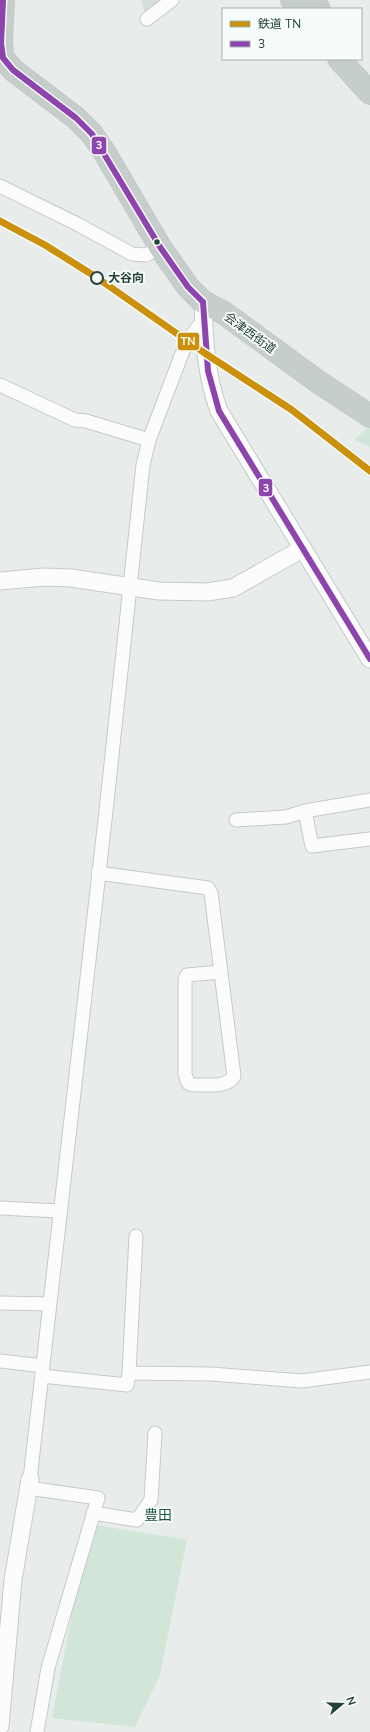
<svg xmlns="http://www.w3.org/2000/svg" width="370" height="1732" font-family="'Nunito Sans','Noto Sans JP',sans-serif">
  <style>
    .built { fill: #d6dedb }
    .green { fill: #d1e6d8 }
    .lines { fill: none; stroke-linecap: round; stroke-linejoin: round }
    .minor-casing { stroke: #c5cac8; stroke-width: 15 }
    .tertiary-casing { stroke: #c5cac8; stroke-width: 19 }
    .trunk-casing { stroke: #c3ccc9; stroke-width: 24 }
    .minor { stroke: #fcfcfc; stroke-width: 13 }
    .tertiary { stroke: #fcfcfc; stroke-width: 17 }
    .trunk { stroke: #c6cecc; stroke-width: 22 }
    .bus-1-casing { stroke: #f7fbf9; stroke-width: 9 }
    .bus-1 { stroke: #8e44ad; stroke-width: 6 }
    .rail-1-casing { stroke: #f7fbf9; stroke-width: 10 }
    .rail-1 { stroke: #cb900c; stroke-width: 7 }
    .bus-dot { fill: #24423a; stroke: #f7fbf9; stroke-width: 1.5 }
    .stop-dot { fill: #f7fbf9; stroke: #24423a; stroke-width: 2 }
    .labels { text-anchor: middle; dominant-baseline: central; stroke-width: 4; stroke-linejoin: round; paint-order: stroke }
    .stop-label { font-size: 12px; font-weight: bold; fill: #24423a; stroke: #f7fbf9; text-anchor: start }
    .street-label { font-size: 12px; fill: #24423a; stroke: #f7fbf9 }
    .quarter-label { font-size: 14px; fill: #1f5548; stroke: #f7fbf9 }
    .line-badge { stroke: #f7fbf9; stroke-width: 1.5 }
    .badge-label { font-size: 11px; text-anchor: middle; font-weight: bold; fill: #fff }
  </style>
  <rect width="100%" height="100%" fill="#e8edeb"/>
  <!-- built -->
  <path class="built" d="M 141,0 L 163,0 L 145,14 Z"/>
  <!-- green -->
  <path class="green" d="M 370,425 L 370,447 L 354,440 Z
    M 89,1524 L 187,1540 L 160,1675 L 135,1727 L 52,1718 Z"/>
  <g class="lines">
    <defs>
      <path id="minor" d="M 147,19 L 172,0
        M 0,186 L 79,225 L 132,254 L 146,255 L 160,247
        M 0,385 L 75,420 L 86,421 L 149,440
        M 305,811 L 312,846 L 370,839
        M 236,820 L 286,817 L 305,811 L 370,800
        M 98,873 L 208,888 L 211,893 L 234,1076 C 226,1089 206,1084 192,1085 L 188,1083 L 185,1074 L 185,979 L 187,975 L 220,972
        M 0,1208 L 59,1211
        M 0,1303 L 49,1304
        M 0,1361 L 43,1366
        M 129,1373 L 136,1236
        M 42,1376 L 127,1385 L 129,1373 L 211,1374 L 302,1381 L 370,1372
        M 30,1479 L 106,811 L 143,465 L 149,440 L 186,343 L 204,319
        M 28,1488 L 98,1498 L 48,1668 L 37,1732
        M 93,1513 L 137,1520 L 151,1500 L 155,1433"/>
      <path id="tertiary" d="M 203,302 C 204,339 206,376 219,411 L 370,659
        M 0,581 L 44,577 L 71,578 L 159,591 L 207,592 L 233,588 L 302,549
        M 0,1726 L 13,1580 L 30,1479"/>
      <path id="trunk" d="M 3,0 L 1,43 L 3,58 L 13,70 L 76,118 L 92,134 L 105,153 L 160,247 L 188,287 L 203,302 L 224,313 L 317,381 L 370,416
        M 292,0 L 299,9
        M 312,0 L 319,9
        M 339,59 L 370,93"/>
    </defs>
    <!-- minor casing -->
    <use href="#minor" class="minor-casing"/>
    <!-- tertiary casing -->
    <use href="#tertiary" class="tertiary-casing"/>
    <!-- trunk casing -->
    <use href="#trunk" class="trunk-casing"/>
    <!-- minor -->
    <use href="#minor" class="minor"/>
    <!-- tertiary -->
    <use href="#tertiary" class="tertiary"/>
    <!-- trunk -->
    <use href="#trunk" class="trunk"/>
    <defs>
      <path id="bus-1" d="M 3,0 L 1,43 L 3,58 L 13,70 L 76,118 L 92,134 L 160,247 L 188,287 L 203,302
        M 203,302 L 208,371 L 219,411 L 370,659"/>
    </defs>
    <!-- bus-1 casing -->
    <use href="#bus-1" class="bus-1-casing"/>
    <!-- bus-1 -->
    <use href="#bus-1" class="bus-1"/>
    <defs>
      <path id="rail-1" d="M 0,221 L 45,245 L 96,277 L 206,354 L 292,410 L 370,471"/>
    </defs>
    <!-- rail-1 casing -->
    <use href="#rail-1" class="rail-1-casing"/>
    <!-- rail-1 -->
    <use href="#rail-1" class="rail-1"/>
  </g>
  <!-- markers -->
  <circle class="bus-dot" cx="157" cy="242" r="3.5"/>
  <circle class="stop-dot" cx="97" cy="278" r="6"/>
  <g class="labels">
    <!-- stop labels -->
    <g class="stop-label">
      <text x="108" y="278">大谷向</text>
    </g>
    <!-- street labels -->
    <g class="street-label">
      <text transform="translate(250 333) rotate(36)">会津西街道</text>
    </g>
    <!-- quarter labels -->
    <g class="quarter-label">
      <text x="158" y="1515">豊田</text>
    </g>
  </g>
  <g class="line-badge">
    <rect x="91" y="136" width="16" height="19" rx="4" fill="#8e44ad"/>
    <rect x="177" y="332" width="23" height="19" rx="4" fill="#cb900c"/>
    <rect x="258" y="478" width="15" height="19" rx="4" fill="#8e44ad"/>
  </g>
  <g class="badge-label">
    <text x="99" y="149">3</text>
    <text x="188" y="345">TN</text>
    <text x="266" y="492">3</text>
  </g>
  <!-- legend -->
  <rect x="222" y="8" width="140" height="52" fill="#f7fbf9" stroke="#a3b1ad"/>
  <rect x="230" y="21" width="20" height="6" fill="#cb900c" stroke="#a3b1ad"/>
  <text x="258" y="28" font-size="12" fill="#24423a">鉄道 TN</text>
  <rect x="230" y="41" width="20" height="6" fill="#8e44ad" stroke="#a3b1ad"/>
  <text x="258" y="48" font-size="12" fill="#24423a">3</text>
  <!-- north arrow -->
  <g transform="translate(342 1704) rotate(71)" stroke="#f7fbf9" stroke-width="3" paint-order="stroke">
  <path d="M0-3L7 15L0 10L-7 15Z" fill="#24423a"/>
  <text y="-6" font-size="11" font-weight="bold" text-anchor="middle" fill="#24423a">N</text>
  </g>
</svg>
